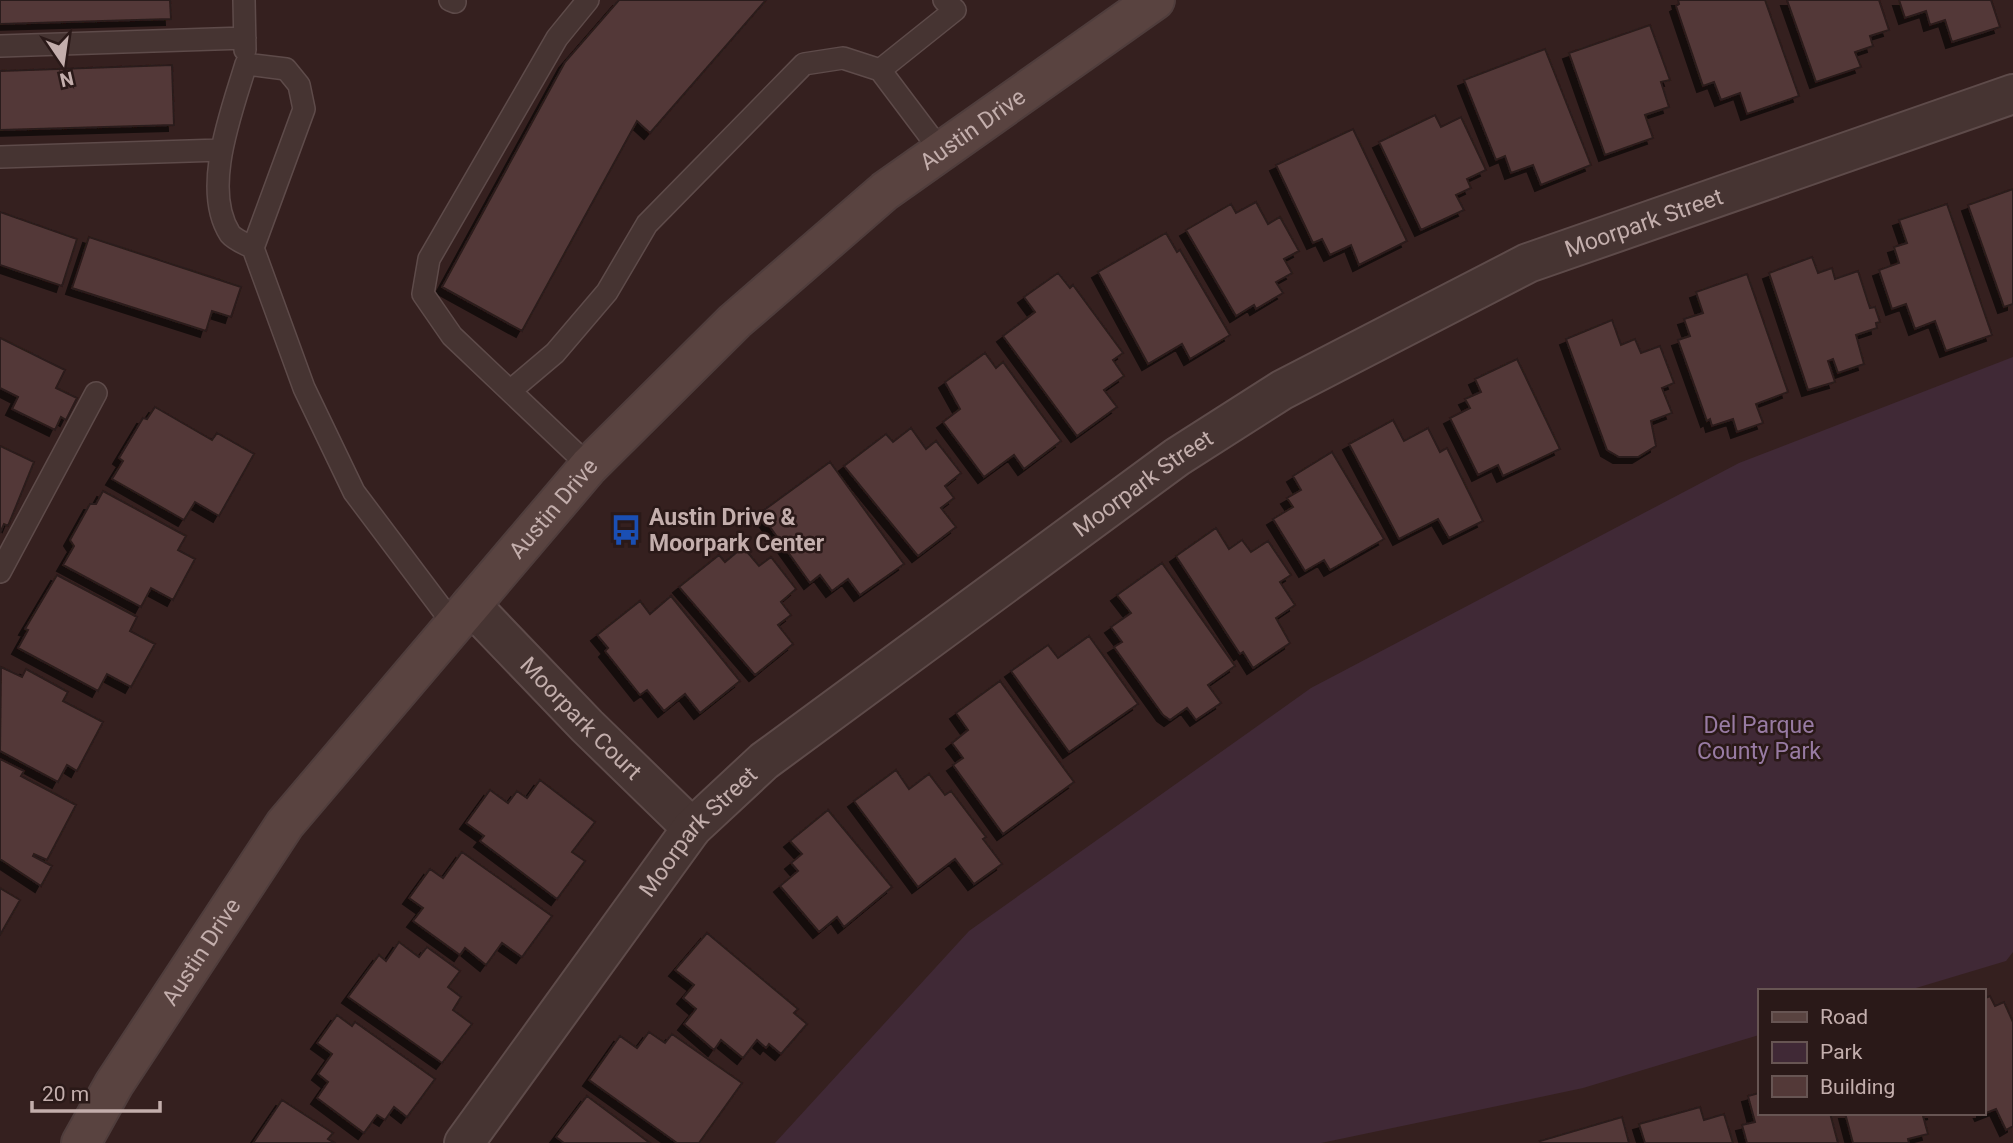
<svg xmlns="http://www.w3.org/2000/svg" width="2013" height="1143" font-family="Roboto,sans-serif">
  <style>
    .green { fill: #402936 }
    .building { fill: #533938; stroke: #2c1b1a; stroke-width: 2; filter: url(#shadow) }
    .lines { fill: none; stroke-linecap: round; stroke-linejoin: round }
    .lane-casing { stroke: #5e4b4a; stroke-width: 24 }
    .street-casing { stroke: #5e4b4a; stroke-width: 42 }
    .secondary-casing { stroke: #4f3d3c; stroke-width: 42 }
    .lane { stroke: #463432; stroke-width: 21 }
    .street { stroke: #463432; stroke-width: 38 }
    .secondary { stroke: #594340; stroke-width: 38 }
    .labels { text-anchor: middle; dominant-baseline: central; stroke-width: 5; stroke-linejoin: round; paint-order: stroke }
    .street-label { font-size: 23px; fill: #c3aeac; stroke: #2a1918 }
    .poi-label { font-size: 23px; font-weight: bold; fill: #c3aeac; stroke: #2a1918; text-anchor: start }
    .park-label { font-size: 23px; fill: #987ba3; stroke: #2a1918 }
  </style>
  <defs>
    <filter id="shadow"><feDropShadow dx="-6" dy="6" stdDeviation="0" flood-color="#0009"/></filter>
  </defs>
  <rect width="100%" height="100%" fill="#35201f"/>
  <!-- green -->
  <path class="green" d="M 2013,357 L 2013,952 L 2006,961 L 1906,991 L 1759,991 L 1759,1035 L 1583,1088 L 1321,1143 L 775,1143 L 969,931 L 1311,688 L 1739,463 Z"/>
  <!-- building -->
  <path class="building" d="M 0,0 L 170,0 L 171,19 L 0,24 Z
    M 619,0 L 766,0 L 650,133 L 637,121 L 522,331 L 442,287 L 565,62 Z
    M 1678,0 L 1765,0 L 1799,96 L 1747,114 L 1740,93 L 1721,100 L 1714,82 L 1703,86 L 1676,6 L 1679,4 Z
    M 1787,0 L 1879,0 L 1889,30 L 1870,36 L 1873,46 L 1855,52 L 1861,67 L 1816,82 Z
    M 1899,0 L 1991,0 L 2000,27 L 1952,42 L 1945,20 L 1930,25 L 1926,11 L 1905,18 Z
    M 1650,25 L 1670,80 L 1661,82 L 1669,107 L 1645,115 L 1653,138 L 1605,155 L 1569,53 Z
    M 1545,49 L 1591,165 L 1541,185 L 1533,165 L 1511,173 L 1505,156 L 1496,160 L 1464,80 Z
    M 172,65 L 174,125 L 0,130 L 0,71 Z
    M 1435,115 L 1441,127 L 1461,117 L 1486,170 L 1467,179 L 1471,188 L 1456,195 L 1464,210 L 1421,230 L 1379,142 Z
    M 1353,129 L 1407,241 L 1359,265 L 1351,245 L 1330,255 L 1322,239 L 1313,243 L 1276,165 Z
    M 2013,189 L 2013,304 L 2004,307 L 1968,205 Z
    M 1256,202 L 1268,224 L 1280,217 L 1299,251 L 1284,259 L 1292,273 L 1276,282 L 1283,293 L 1256,309 L 1254,305 L 1236,316 L 1186,230 L 1231,204 L 1236,213 Z
    M 1947,204 L 1992,335 L 1946,351 L 1935,321 L 1915,329 L 1906,304 L 1892,309 L 1879,270 L 1899,263 L 1894,247 L 1907,243 L 1899,220 Z
    M 0,212 L 77,239 L 62,286 L 0,265 Z
    M 1166,233 L 1177,252 L 1180,250 L 1230,335 L 1190,359 L 1182,344 L 1148,364 L 1098,272 Z
    M 89,237 L 241,287 L 231,317 L 212,311 L 206,331 L 72,288 Z
    M 1812,257 L 1818,273 L 1832,268 L 1835,279 L 1858,271 L 1870,308 L 1875,307 L 1880,322 L 1876,323 L 1877,328 L 1856,335 L 1864,364 L 1838,373 L 1833,359 L 1828,361 L 1835,382 L 1808,390 L 1769,273 Z
    M 1058,273 L 1070,288 L 1073,285 L 1123,353 L 1113,360 L 1124,376 L 1104,390 L 1117,407 L 1077,436 L 1003,336 L 1035,312 L 1024,297 Z
    M 1747,274 L 1788,392 L 1756,404 L 1763,423 L 1737,432 L 1733,419 L 1712,426 L 1710,419 L 1707,421 L 1678,340 L 1690,336 L 1684,319 L 1703,313 L 1696,292 Z
    M 1612,320 L 1621,345 L 1635,339 L 1641,353 L 1660,346 L 1674,383 L 1662,388 L 1672,413 L 1651,421 L 1656,446 L 1638,457 L 1619,457 L 1607,450 L 1566,339 Z
    M 0,338 L 65,370 L 56,388 L 77,398 L 66,420 L 61,417 L 55,430 L 12,409 L 18,397 L 0,388 Z
    M 985,353 L 996,368 L 1003,362 L 1061,441 L 1024,469 L 1014,455 L 984,477 L 943,422 L 960,409 L 945,382 Z
    M 1517,359 L 1560,449 L 1503,476 L 1498,465 L 1478,475 L 1450,418 L 1470,408 L 1465,399 L 1481,392 L 1475,379 Z
    M 155,407 L 212,440 L 217,433 L 254,454 L 219,516 L 195,502 L 184,520 L 112,479 L 123,461 L 119,458 L 143,418 L 147,419 Z
    M 1393,420 L 1404,441 L 1428,428 L 1440,452 L 1447,448 L 1483,521 L 1449,538 L 1438,519 L 1399,539 L 1349,444 Z
    M 911,428 L 926,449 L 936,441 L 961,473 L 945,486 L 954,498 L 941,508 L 956,527 L 918,556 L 844,466 L 886,434 L 893,442 Z
    M 0,446 L 34,462 L 8,526 L 4,524 L 0,533 Z
    M 1332,452 L 1384,539 L 1330,570 L 1324,560 L 1305,571 L 1273,519 L 1293,507 L 1287,498 L 1301,490 L 1293,476 Z
    M 830,462 L 904,564 L 860,595 L 848,579 L 832,591 L 820,575 L 810,583 L 760,513 Z
    M 103,491 L 186,536 L 178,550 L 195,559 L 173,600 L 151,588 L 141,607 L 63,565 L 74,546 L 70,540 L 90,504 L 96,504 Z
    M 1216,528 L 1229,549 L 1242,540 L 1251,552 L 1268,541 L 1291,575 L 1280,582 L 1295,605 L 1276,618 L 1290,643 L 1253,668 L 1243,652 L 1240,654 L 1176,556 Z
    M 743,547 L 759,566 L 771,557 L 796,589 L 781,602 L 791,615 L 778,625 L 793,644 L 755,675 L 679,587 L 719,555 L 725,562 Z
    M 1162,563 L 1235,666 L 1208,685 L 1221,703 L 1196,720 L 1187,708 L 1170,720 L 1163,715 L 1114,647 L 1122,642 L 1111,627 L 1131,613 L 1117,595 Z
    M 57,575 L 137,617 L 130,631 L 155,644 L 131,687 L 107,674 L 98,691 L 18,648 L 28,630 L 25,629 Z
    M 671,596 L 740,681 L 700,713 L 685,694 L 664,711 L 647,690 L 640,695 L 605,651 L 608,648 L 597,635 L 640,601 L 650,614 Z
    M 1089,636 L 1138,704 L 1069,752 L 1011,671 L 1048,645 L 1058,658 Z
    M 1,667 L 22,677 L 26,669 L 68,692 L 63,701 L 103,722 L 77,771 L 67,765 L 58,782 L 0,751 Z
    M 1000,681 L 1074,782 L 1003,834 L 953,765 L 963,758 L 952,743 L 968,730 L 956,713 Z
    M 0,759 L 24,771 L 21,776 L 76,805 L 47,860 L 34,854 L 33,856 L 52,866 L 41,886 L 0,859 Z
    M 896,770 L 909,789 L 929,774 L 945,795 L 951,791 L 986,837 L 983,839 L 1002,864 L 974,884 L 955,859 L 918,887 L 854,801 Z
    M 540,780 L 595,822 L 572,852 L 585,861 L 557,899 L 480,841 L 484,836 L 466,823 L 490,790 L 508,803 L 517,791 L 527,798 Z
    M 828,810 L 892,887 L 844,927 L 837,917 L 819,932 L 780,886 L 798,871 L 791,863 L 802,854 L 790,841 Z
    M 462,852 L 552,916 L 522,957 L 502,943 L 486,965 L 465,948 L 460,955 L 413,921 L 423,908 L 409,898 L 430,869 L 443,878 Z
    M 0,888 L 20,900 L 0,935 Z
    M 707,933 L 798,1009 L 794,1013 L 807,1024 L 781,1054 L 769,1044 L 766,1048 L 757,1040 L 743,1058 L 721,1040 L 714,1050 L 684,1024 L 696,1009 L 683,998 L 694,985 L 675,970 Z
    M 399,942 L 419,957 L 427,947 L 460,971 L 448,987 L 461,997 L 453,1010 L 472,1024 L 442,1063 L 348,997 L 379,955 L 386,961 Z
    M 1990,996 L 1995,1006 L 2004,1002 L 2013,1022 L 2013,1126 L 2006,1130 L 1996,1109 L 1981,1115 L 1980,1113 L 1983,1113 L 1983,999 Z
    M 337,1015 L 352,1026 L 355,1022 L 435,1079 L 407,1117 L 394,1107 L 385,1120 L 377,1115 L 364,1133 L 317,1098 L 328,1082 L 318,1074 L 332,1054 L 317,1043 Z
    M 649,1032 L 665,1043 L 672,1034 L 742,1083 L 699,1143 L 677,1143 L 589,1080 L 620,1036 L 637,1048 Z
    M 1759,1093 L 1759,1113 L 1830,1113 L 1838,1143 L 1747,1143 L 1742,1125 L 1755,1122 L 1748,1096 Z
    M 587,1096 L 650,1143 L 564,1143 L 556,1137 Z
    M 282,1100 L 333,1133 L 328,1139 L 335,1143 L 253,1143 Z
    M 1700,1107 L 1704,1120 L 1724,1114 L 1733,1143 L 1645,1143 L 1639,1124 Z
    M 1845,1113 L 1934,1113 L 1923,1116 L 1928,1134 L 1908,1139 L 1909,1143 L 1853,1143 Z
    M 1622,1117 L 1629,1143 L 1541,1143 L 1540,1141 Z"/>
  <g class="lines">
    <defs>
      <path id="lane" d="M 244,0 L 245,50
        M 450,0 L 455,2
        M 588,0 L 557,38 L 429,259 L 423,294 L 452,336 L 589,466
        M 0,46 L 245,38
        M 941,151 L 880,70 L 955,10 L 944,0
        M 0,157 L 221,150
        M 253,248 C 246,244 235,240 230,234 C 201,189 232,111 246,64 L 286,69 L 299,85 L 304,109 L 253,248 L 304,388 L 354,492 L 454,625
        M 510,391 L 555,353 L 607,292 L 647,224 L 804,64 L 843,58 L 880,70
        M 0,572 L 96,393"/>
      <g id="street">
        <path id="s1" d="M 471,605 L 587,726 L 692,828"/>
        <path id="s2" d="M 464,1143 L 692,828 L 764,761 L 1177,457 L 1282,390 L 1528,263 L 2013,94"/>
      </g>
      <g id="secondary">
        <path id="s3" d="M 81,1143 L 114,1084 L 285,824 L 589,466 L 735,321 L 885,191 L 1155,0"/>
      </g>
    </defs>
    <!-- lane casing -->
    <use href="#lane" class="lane-casing"/>
    <!-- street casing -->
    <use href="#street" class="street-casing"/>
    <!-- secondary casing -->
    <use href="#secondary" class="secondary-casing"/>
    <!-- lane -->
    <use href="#lane" class="lane"/>
    <!-- street -->
    <use href="#street" class="street"/>
    <!-- secondary -->
    <use href="#secondary" class="secondary"/>
  </g>
  <!-- icons -->
  <defs>
    <symbol id="bus-bare" viewBox="-9 -9 18 18"><path d="M-5-6H5V4H4V6H2V4H-2V6H-4V4H-5ZM-3.5-4V0h7V-4ZM-3.5 1.2v1.5H-2V1.2ZM2 1.2v1.5H3.5V1.2Z" fill="#1a4fb4" stroke="#2a1918" stroke-width="2.5" paint-order="stroke"/></symbol>
  </defs>
  <g fill-rule="evenodd">
    <use href="#bus-bare" x="604" y="508" width="44" height="44"/>
  </g>
  <g class="labels">
    <!-- street labels -->
    <g class="street-label">
      <text stroke="none"><textPath href="#s3" startOffset="1360">Austin Drive</textPath></text>
      <text stroke="none"><textPath href="#s2" startOffset="1524">Moorpark Street</textPath></text>
      <text stroke="none"><textPath href="#s2" startOffset="957">Moorpark Street</textPath></text>
      <text stroke="none"><textPath href="#s3" startOffset="793">Austin Drive</textPath></text>
      <text stroke="none"><textPath href="#s1" startOffset="158">Moorpark Court</textPath></text>
      <text stroke="none"><textPath href="#s2" startOffset="390">Moorpark Street</textPath></text>
      <text stroke="none"><textPath href="#s3" startOffset="226">Austin Drive</textPath></text>
    </g>
    <!-- poi labels -->
    <g class="poi-label">
      <text x="649" y="517">Austin Drive &amp;<tspan x="649" dy="26">Moorpark Center</tspan></text>
    </g>
    <!-- park labels -->
    <g class="park-label">
      <text x="1759" y="725">Del Parque<tspan x="1759" dy="26">County Park</tspan></text>
    </g>
  </g>
  <!-- legend -->
  <rect x="1758" y="989" width="228" height="126" fill="#2a1918" stroke="#675553" stroke-width="2"/>
  <rect x="1772" y="1012" width="35" height="10" fill="#594340" stroke="#675553" stroke-width="2"/>
  <text x="1820" y="1024" font-size="21" fill="#c3aeac">Road</text>
  <rect x="1772" y="1042" width="35" height="21" fill="#402936" stroke="#675553" stroke-width="2"/>
  <text x="1820" y="1059" font-size="21" fill="#c3aeac">Park</text>
  <rect x="1772" y="1076" width="35" height="21" fill="#533938" stroke="#675553" stroke-width="2"/>
  <text x="1820" y="1094" font-size="21" fill="#c3aeac">Building</text>
  <!-- north arrow -->
  <g transform="translate(63 63) rotate(167)" stroke="#2a1918" stroke-width="5" paint-order="stroke">
  <path d="M0-5L12 26L0 18L-12 26Z" fill="#c3aeac"/>
  <text y="-10" font-size="19" font-weight="bold" text-anchor="middle" fill="#c3aeac">N</text>
  </g>
  <!-- scale -->
  <path d="M32 1101v10h128v-10" fill="none" stroke="#c3aeac" stroke-width="3.5"/>
  <text x="42" y="1101" font-size="21" fill="#c3aeac" stroke="#2a1918" stroke-width="5" paint-order="stroke">20 m</text>
</svg>
